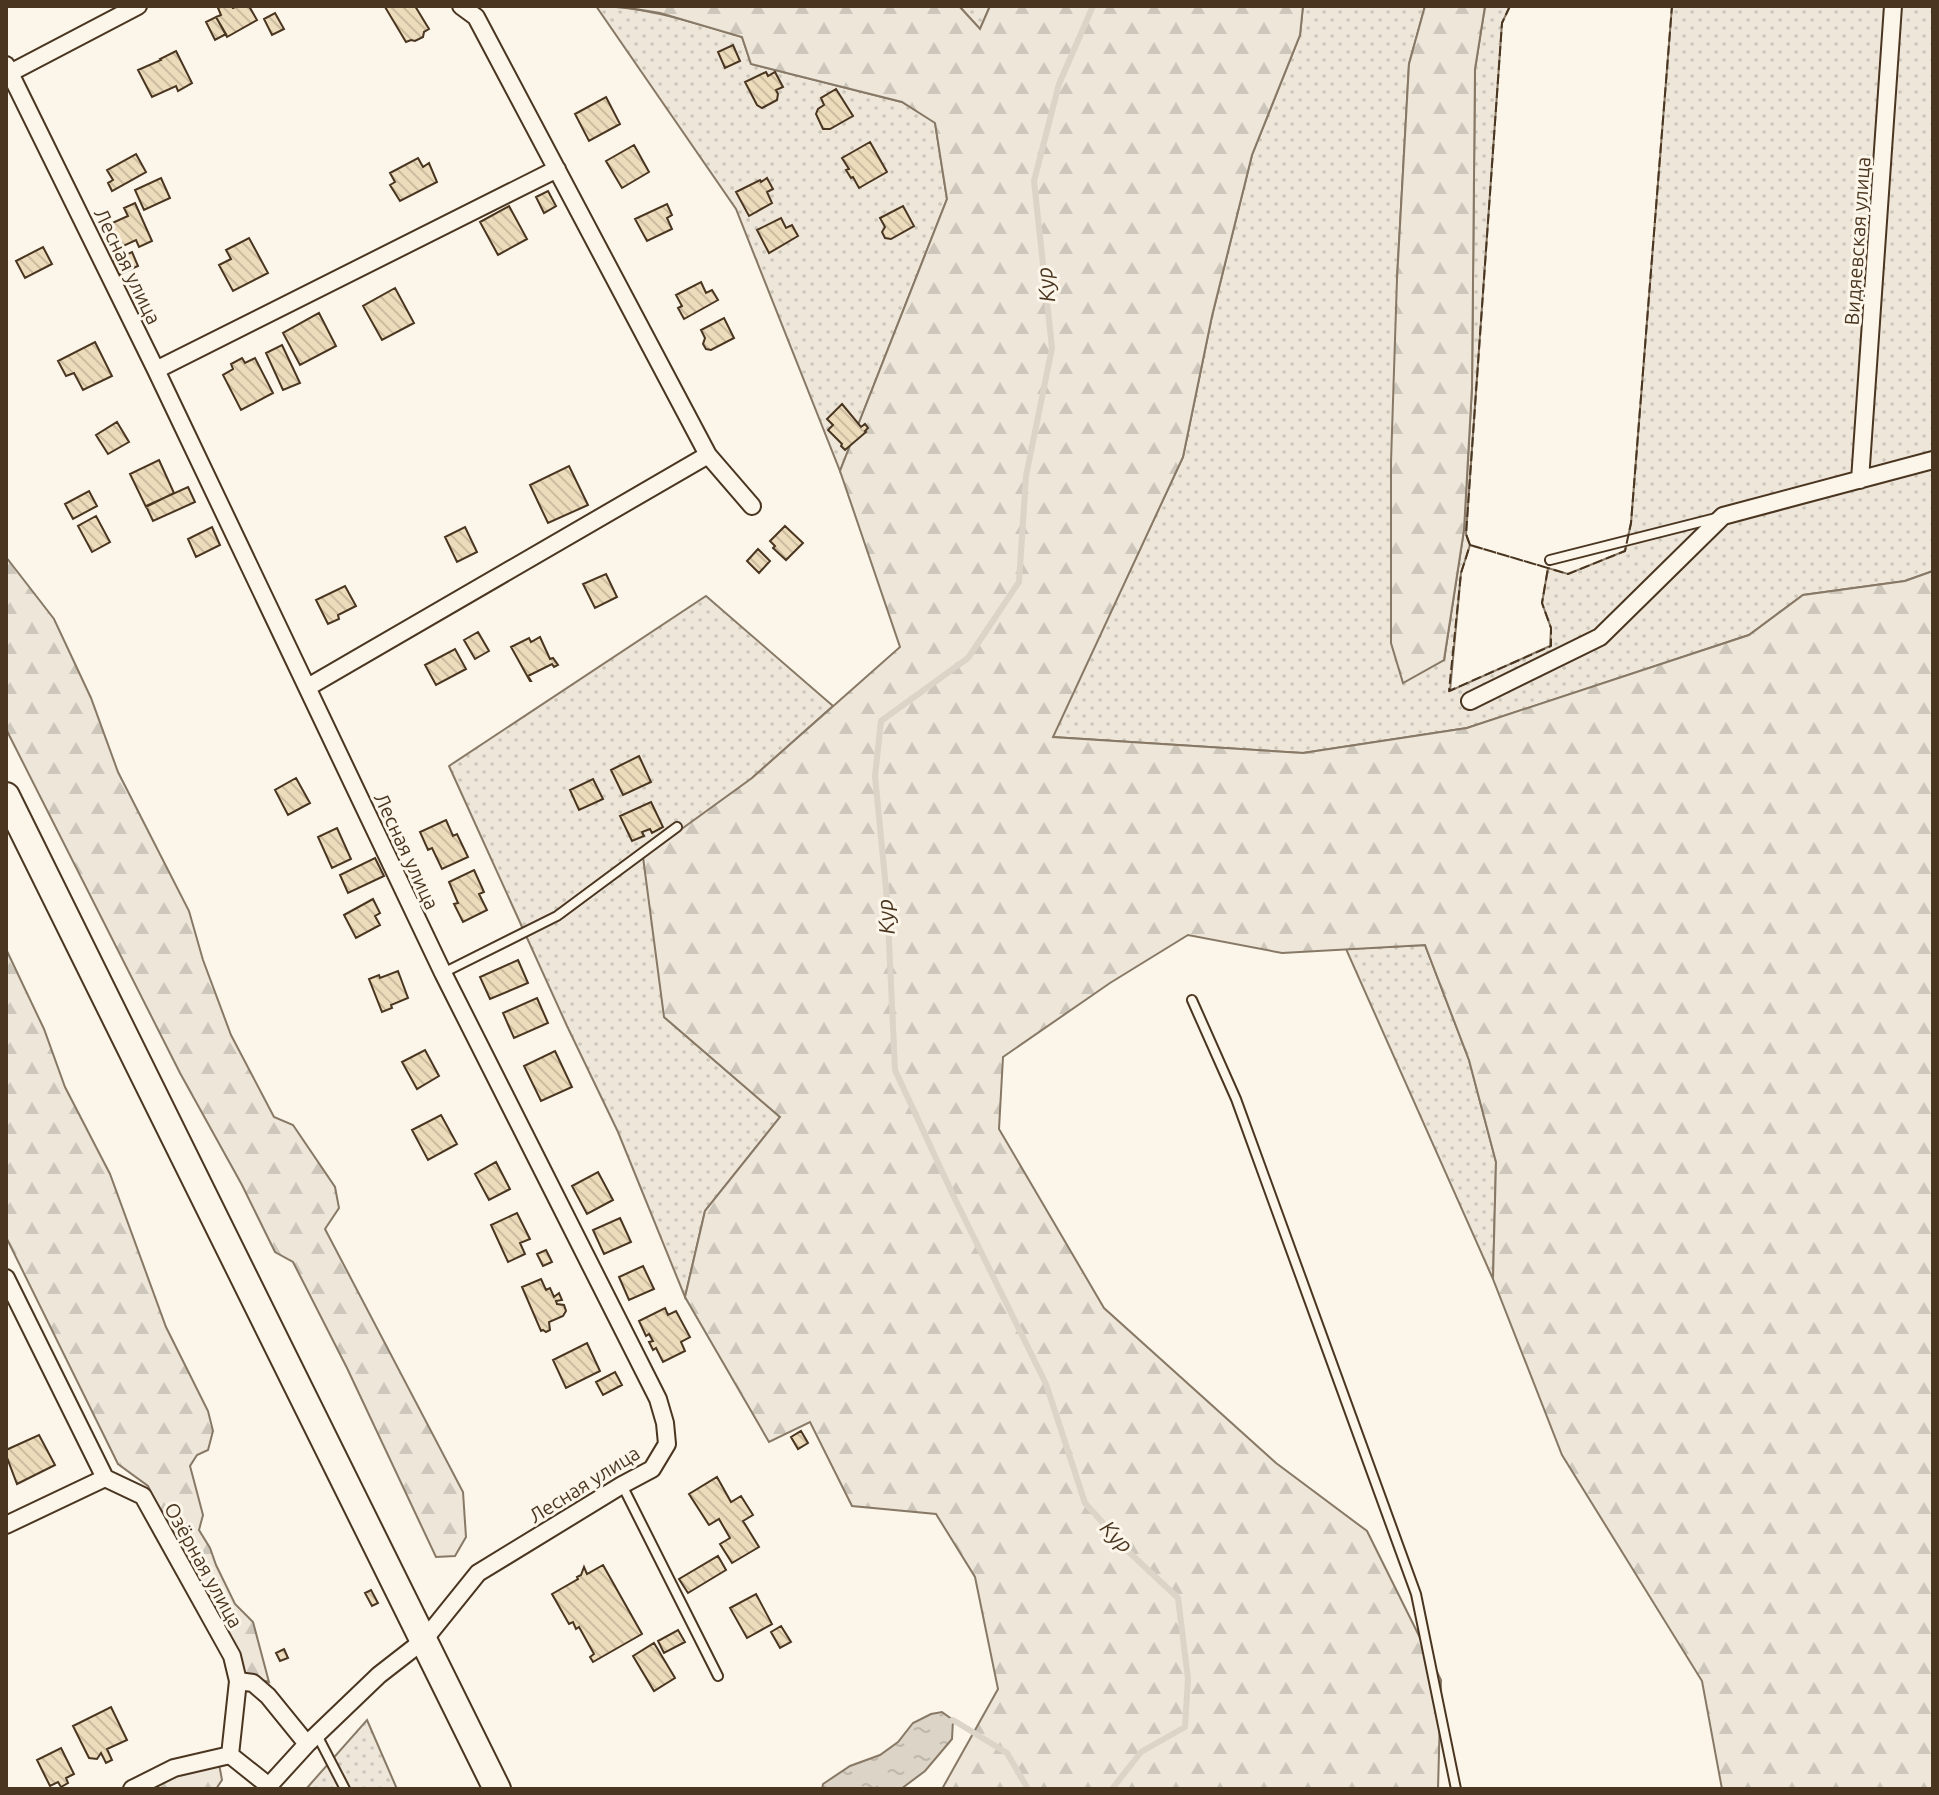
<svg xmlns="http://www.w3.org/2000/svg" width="1939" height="1795" font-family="Ubuntu,sans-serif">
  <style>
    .grass { fill: url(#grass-dots); stroke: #887966; stroke-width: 2 }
    .forest { fill: url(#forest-firs); stroke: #887966; stroke-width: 2 }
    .water { fill: url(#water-ripples); stroke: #887966; stroke-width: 2 }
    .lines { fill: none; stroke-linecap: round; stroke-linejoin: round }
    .stream { stroke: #dcd4c6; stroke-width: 6 }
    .building { fill: url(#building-back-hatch); stroke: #4a3520; stroke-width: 2 }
    .lane-casing { stroke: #4a3520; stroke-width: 12 }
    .street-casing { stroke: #4a3520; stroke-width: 20 }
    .primary-casing { stroke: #4a3520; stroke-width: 30 }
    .lane { stroke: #fbf6e9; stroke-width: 8 }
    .street { stroke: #fbf6e9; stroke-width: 16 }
    .primary { stroke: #fbf6e9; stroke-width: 26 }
    .fence { stroke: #4a3520; stroke-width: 2; stroke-dasharray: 10 4; stroke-linecap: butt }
    .labels { text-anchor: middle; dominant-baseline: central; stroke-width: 6; stroke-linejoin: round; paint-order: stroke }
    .street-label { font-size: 20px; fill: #4a3520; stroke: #fbf6e9 }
    .water-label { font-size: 22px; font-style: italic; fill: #4a3520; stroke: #fbf6e9 }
  </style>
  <defs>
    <pattern id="grass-dots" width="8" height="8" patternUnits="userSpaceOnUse" patternTransform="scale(2)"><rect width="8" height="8" fill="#ede6d9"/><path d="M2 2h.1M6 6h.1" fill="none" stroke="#cdc6ba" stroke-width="1.8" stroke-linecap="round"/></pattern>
    <pattern id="forest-firs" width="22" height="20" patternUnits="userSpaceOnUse" patternTransform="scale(2)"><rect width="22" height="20" fill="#ede6d9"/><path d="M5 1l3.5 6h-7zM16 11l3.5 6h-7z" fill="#cdc6ba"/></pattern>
    <pattern id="water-ripples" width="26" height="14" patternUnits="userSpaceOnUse" patternTransform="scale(2)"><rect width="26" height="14" fill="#dcd4c6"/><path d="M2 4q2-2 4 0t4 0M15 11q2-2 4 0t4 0" fill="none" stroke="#beb7aa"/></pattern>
    <pattern id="building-back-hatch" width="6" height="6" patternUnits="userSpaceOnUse" patternTransform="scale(2)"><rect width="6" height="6" fill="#ecdcbc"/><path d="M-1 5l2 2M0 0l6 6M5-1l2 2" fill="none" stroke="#ccbda1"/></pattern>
  </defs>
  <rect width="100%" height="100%" fill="#fbf6e9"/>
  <!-- grass -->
  <path class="grass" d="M 596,6 C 646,6 694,23 742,37 L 751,64 L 902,102 L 935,122 L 947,199 L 840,471 L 736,209 Z
    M 959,6 L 990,6 L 980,29 Z
    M 1303,6 L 1425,6 L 1409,64 L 1397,279 L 1444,660 L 1464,530 L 1472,387 L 1475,69 L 1485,6 L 1510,6 L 1502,23 L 1466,534 L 1470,545 L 1461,573 L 1450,691 L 1550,646 L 1551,628 L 1542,603 L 1548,568 L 1568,574 L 1625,551 L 1631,523 L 1672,6 L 1933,6 L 1933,571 L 1905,581 L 1803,595 L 1749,635 L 1467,728 L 1303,753 L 1052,737 L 1183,457 L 1212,316 L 1252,155 L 1300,35 Z
    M 706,596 L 833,706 L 752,778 L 664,1017 L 780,1117 L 705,1211 L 685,1297 L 618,1132 L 567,1026 L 449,766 Z
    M 1425,945 L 1469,1060 L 1496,1162 L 1493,1279 L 1346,949 Z
    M 367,1720 L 397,1789 L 306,1789 Z"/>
  <!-- forest -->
  <path class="forest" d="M 617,6 L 959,6 L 980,29 L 990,6 L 1303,6 L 1300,35 L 1252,155 L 1212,316 L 1183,457 L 1053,737 L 1303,753 L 1467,728 L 1749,635 L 1803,595 L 1905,581 L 1933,571 L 1933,1789 L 1722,1789 L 1702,1681 L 1562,1455 L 1493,1279 L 1496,1162 L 1469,1060 L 1425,945 L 1282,953 L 1188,935 L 1110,983 L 1003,1057 L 999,1129 L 1104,1308 L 1276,1463 L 1367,1531 L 1441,1680 L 1438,1789 L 942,1789 L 998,1689 L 975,1577 L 936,1514 L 852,1506 L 810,1422 L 769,1442 L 685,1297 L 705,1211 L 780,1117 L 664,1017 L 643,857 L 752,778 L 900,647 L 840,471 L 947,199 L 935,123 L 902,102 L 751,64 L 742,37 L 660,13 Z
    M 1425,6 L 1485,6 L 1475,69 L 1472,387 L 1464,530 L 1444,660 L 1403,683 L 1391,643 L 1391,462 L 1397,279 L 1409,64 Z
    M 6,557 L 54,619 L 91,698 L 118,772 L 189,911 L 203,960 L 231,1035 L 274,1117 L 293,1125 L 335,1187 L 339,1208 L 325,1229 L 463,1492 L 466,1537 L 455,1556 L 436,1557 L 347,1368 L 293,1262 L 275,1252 L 242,1185 L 180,1073 L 6,729 Z
    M 6,949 L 44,1029 L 65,1087 L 110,1174 L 166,1327 L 208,1411 L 213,1431 L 208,1450 L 197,1455 L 190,1466 L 203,1515 L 199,1530 L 210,1548 L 216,1565 L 235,1604 L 253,1622 L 269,1682 L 239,1674 L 148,1486 L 118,1464 L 6,1237 Z
    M 217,1753 L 222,1780 L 216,1789 L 140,1789 Z"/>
  <!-- water -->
  <path class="water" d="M 942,1712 L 953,1720 L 952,1739 L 925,1771 L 901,1789 L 822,1789 L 823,1784 L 850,1766 L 880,1755 L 898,1742 L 913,1723 L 931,1714 Z"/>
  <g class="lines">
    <!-- stream -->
    <path class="stream" d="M 1093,6 L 1059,84 L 1034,181 L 1052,348 L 1026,476 L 1019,582 L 968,658 L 881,721 L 875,776 L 887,899 L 895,1070 L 953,1195 L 1046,1384 L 1085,1503 L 1130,1553 L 1178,1598 L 1188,1679 L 1185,1727 L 1141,1752 L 1112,1789
      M 946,1723 L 953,1720 L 1007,1753 L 1028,1789"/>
  </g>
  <!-- building -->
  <path class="building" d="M 223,6 L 231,6 L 233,8 L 237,6 L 249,6 L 257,20 L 227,37 L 216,17 L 221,15 L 218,8 Z
    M 387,6 L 415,6 L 429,29 L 424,32 L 423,37 L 415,41 L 411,40 L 406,42 L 385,7 Z
    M 275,13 L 284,29 L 272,35 L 264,19 Z
    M 216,17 L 226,34 L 215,40 L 206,22 Z
    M 733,45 L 740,61 L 725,68 L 718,52 Z
    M 176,51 L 192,83 L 178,91 L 176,86 L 152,97 L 138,70 L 161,60 L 160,59 Z
    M 766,72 L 768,76 L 775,72 L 783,87 L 776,90 L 778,94 L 777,100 L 762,108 L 757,105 L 745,82 Z
    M 836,89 L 853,116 L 830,129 L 823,129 L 816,114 L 818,109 L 824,105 L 821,98 Z
    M 606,97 L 620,124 L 589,141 L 575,114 Z
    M 870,142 L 887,172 L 859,188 L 853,177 L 851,178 L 846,170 L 849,169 L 842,158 Z
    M 634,145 L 649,172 L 622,188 L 606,161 Z
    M 136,154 L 146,172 L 112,191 L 108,183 L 113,180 L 107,170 Z
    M 418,158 L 423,167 L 429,163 L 437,182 L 400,201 L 390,185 L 395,182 L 390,173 Z
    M 161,178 L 170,198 L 144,210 L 135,190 Z
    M 767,178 L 773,189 L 767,192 L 772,203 L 749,216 L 736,192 L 760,180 L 761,182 Z
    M 548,191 L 556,206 L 544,213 L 536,197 Z
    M 135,203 L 152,241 L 139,247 L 136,240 L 121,247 L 110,224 L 128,216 L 124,208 Z
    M 667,204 L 672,215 L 667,218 L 672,229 L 647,241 L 635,219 Z
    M 509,206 L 527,239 L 498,255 L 480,222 Z
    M 903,206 L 914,226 L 891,239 L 885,238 L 882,232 L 885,227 L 880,218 Z
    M 781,218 L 786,228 L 792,225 L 798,236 L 769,253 L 757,230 Z
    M 249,238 L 268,273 L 233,291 L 219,265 L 231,259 L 226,250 Z
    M 43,247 L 52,264 L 25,278 L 16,261 Z
    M 132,252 L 138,266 L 118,275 L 111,262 Z
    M 701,282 L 706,293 L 712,290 L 718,300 L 684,319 L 678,308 L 682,306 L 676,295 Z
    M 395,288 L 414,323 L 382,340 L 363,306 Z
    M 319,313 L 336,346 L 300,365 L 283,333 Z
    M 724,318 L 734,338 L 711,350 L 706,349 L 703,344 L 705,338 L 701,330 Z
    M 95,342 L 112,376 L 83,390 L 74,373 L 66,376 L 58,361 Z
    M 282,345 L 300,383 L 283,390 L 266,353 Z
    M 242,358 L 245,363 L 255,358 L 273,393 L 241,410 L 223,375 L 233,369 L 231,364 Z
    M 842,404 L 861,427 L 865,424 L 868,428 L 865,431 L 866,432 L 845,450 L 841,446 L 842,444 L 828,430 L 833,425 L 827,419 Z
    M 117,422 L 129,442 L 108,454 L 96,435 Z
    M 159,460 L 174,493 L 146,507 L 130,474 Z
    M 569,466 L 588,505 L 548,523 L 530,485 Z
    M 188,487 L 195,502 L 153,521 L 146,506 Z
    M 89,491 L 97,506 L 73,519 L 65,504 Z
    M 96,516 L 110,542 L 92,552 L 78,526 Z
    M 785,526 L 803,543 L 786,560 L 773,548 L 775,546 L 770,541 Z
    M 212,527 L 220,545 L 196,557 L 188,539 Z
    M 465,527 L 477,552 L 457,562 L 445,537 Z
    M 758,549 L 770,561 L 759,573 L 747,561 Z
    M 606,574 L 617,597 L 595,608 L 583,584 Z
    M 345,586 L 356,606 L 338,615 L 339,619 L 328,624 L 316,600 Z
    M 478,632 L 489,651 L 475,659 L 464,640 Z
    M 540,637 L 550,659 L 553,658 L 558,665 L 554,667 L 552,664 L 528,676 L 531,681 L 530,681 L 511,647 L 529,638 L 531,642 Z
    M 455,649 L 466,669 L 436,685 L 425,665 Z
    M 639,756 L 651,782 L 623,795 L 611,770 Z
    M 296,778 L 310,803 L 288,815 L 275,790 Z
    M 593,779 L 603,799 L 579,810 L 570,790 Z
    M 651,802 L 663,827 L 652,833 L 650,829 L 642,832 L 644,836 L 632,841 L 620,816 Z
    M 446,820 L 453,836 L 457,834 L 468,857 L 442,869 L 432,848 L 428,850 L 420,832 Z
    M 337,828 L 351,859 L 332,868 L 318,837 Z
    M 375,858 L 384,876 L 348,893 L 340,875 Z
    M 474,870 L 484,892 L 479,894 L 487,910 L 463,922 L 454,904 L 458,903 L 449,882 Z
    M 373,899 L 380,913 L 375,916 L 380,925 L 356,938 L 344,915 Z
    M 518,960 L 528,983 L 490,999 L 480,977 Z
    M 398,971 L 408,998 L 391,1005 L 392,1008 L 382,1012 L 369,979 L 379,975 L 380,978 Z
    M 537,998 L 548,1023 L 514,1038 L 503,1013 Z
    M 425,1050 L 439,1076 L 417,1089 L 402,1062 Z
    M 555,1051 L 572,1087 L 541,1101 L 524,1066 Z
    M 441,1115 L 457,1144 L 428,1160 L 412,1130 Z
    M 496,1162 L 510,1189 L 489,1200 L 475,1174 Z
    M 598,1172 L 613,1200 L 587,1214 L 572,1186 Z
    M 517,1213 L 530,1239 L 520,1243 L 525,1254 L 508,1262 L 491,1225 Z
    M 620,1218 L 631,1242 L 604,1254 L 593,1230 Z
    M 546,1250 L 552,1262 L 543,1266 L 537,1254 Z
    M 643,1266 L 654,1289 L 629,1300 L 619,1277 Z
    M 541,1279 L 546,1290 L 550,1288 L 554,1297 L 559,1293 L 562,1300 L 556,1301 L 557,1304 L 564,1305 L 566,1311 L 563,1316 L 549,1322 L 550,1330 L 546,1332 L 543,1330 L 541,1331 L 522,1287 Z
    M 665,1308 L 668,1315 L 676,1311 L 690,1337 L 681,1342 L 685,1351 L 663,1362 L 656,1348 L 653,1350 L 649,1342 L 653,1341 L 649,1334 L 646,1336 L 639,1321 Z
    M 587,1343 L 600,1371 L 566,1388 L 553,1360 Z
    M 615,1372 L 622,1385 L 603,1395 L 596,1382 Z
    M 801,1431 L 808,1443 L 798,1449 L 791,1437 Z
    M 39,1435 L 55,1465 L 17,1484 L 6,1455 L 6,1450 Z
    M 717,1477 L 731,1502 L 741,1496 L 753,1515 L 743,1521 L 759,1547 L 732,1563 L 720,1544 L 730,1538 L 719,1519 L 709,1525 L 689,1494 Z
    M 718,1556 L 726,1570 L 688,1593 L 679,1579 Z
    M 603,1565 L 642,1634 L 593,1662 L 590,1657 L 594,1654 L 579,1627 L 576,1629 L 573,1622 L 569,1624 L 552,1594 L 578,1579 L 577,1577 L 581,1575 L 584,1567 L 587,1574 Z
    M 371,1590 L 378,1603 L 372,1606 L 365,1593 Z
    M 756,1594 L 772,1624 L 747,1638 L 730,1608 Z
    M 781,1626 L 791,1642 L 780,1648 L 771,1632 Z
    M 678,1630 L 685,1642 L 664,1653 L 658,1641 Z
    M 654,1643 L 675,1678 L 654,1691 L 633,1656 Z
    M 284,1649 L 288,1658 L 280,1661 L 276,1653 Z
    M 111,1707 L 127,1740 L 107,1749 L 112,1760 L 106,1763 L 101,1753 L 97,1759 L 89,1758 L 73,1726 Z
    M 61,1748 L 74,1774 L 66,1778 L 68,1783 L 61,1787 L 58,1782 L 50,1786 L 37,1760 Z"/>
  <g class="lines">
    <defs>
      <path id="lane" d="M 1550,560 L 1716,518
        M 443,973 L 557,916 L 677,827
        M 1192,1000 L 1236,1099 L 1416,1594 L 1456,1789
        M 622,1485 L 718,1676
        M 317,1735 L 345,1789"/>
      <path id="street" d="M 461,6 L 476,17 L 708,455 L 752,506
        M 6,65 L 156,370 L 443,973 L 658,1399 L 665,1423 L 667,1444 L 652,1469 L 622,1485 L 478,1573 L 424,1640 L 379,1675 L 307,1744 L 266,1789
        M 10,73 L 138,6
        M 156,370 L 557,169
        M 1860,480 L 1893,6
        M 308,687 L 708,455
        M 1470,701 L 1600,637 L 1723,516 L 1933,460
        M 6,1278 L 105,1478
        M 6,1525 L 105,1478 L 143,1496 L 232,1656 L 238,1681 L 230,1755 L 269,1786
        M 238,1681 L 253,1683 L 268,1696 L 307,1744
        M 132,1789 L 174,1768 L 230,1755"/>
      <path id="primary" d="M 6,796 L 497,1789"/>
    </defs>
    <!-- lane casing -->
    <use href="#lane" class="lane-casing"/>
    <!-- street casing -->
    <use href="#street" class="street-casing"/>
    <!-- primary casing -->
    <use href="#primary" class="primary-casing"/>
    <!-- lane -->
    <use href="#lane" class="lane"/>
    <!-- street -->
    <use href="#street" class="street"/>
    <!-- primary -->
    <use href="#primary" class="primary"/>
    <!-- fence -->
    <path class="fence" d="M 1510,6 L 1502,23 L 1466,534 L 1470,545 L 1568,574 L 1625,551 L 1631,523 L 1672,6
      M 1470,545 L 1548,568 L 1542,603 L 1551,628 L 1551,646 L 1449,691 L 1461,573 Z"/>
  </g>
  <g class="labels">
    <!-- street labels -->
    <g class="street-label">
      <text transform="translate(1857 241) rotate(-86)">Видяевская улица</text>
      <text transform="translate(128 266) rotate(64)">Лесная улица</text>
      <text transform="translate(407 851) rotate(65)">Лесная улица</text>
      <text transform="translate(584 1484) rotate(-32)">Лесная улица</text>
      <text transform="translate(204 1565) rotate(61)">Озёрная улица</text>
    </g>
    <!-- water labels -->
    <g class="water-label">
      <text transform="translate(1045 285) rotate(-96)">Кур</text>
      <text transform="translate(885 917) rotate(-94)">Кур</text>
      <text transform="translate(1117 1536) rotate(46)">Кур</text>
    </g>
  </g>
  <!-- border -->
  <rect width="1939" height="1795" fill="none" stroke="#4a3520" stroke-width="16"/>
</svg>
